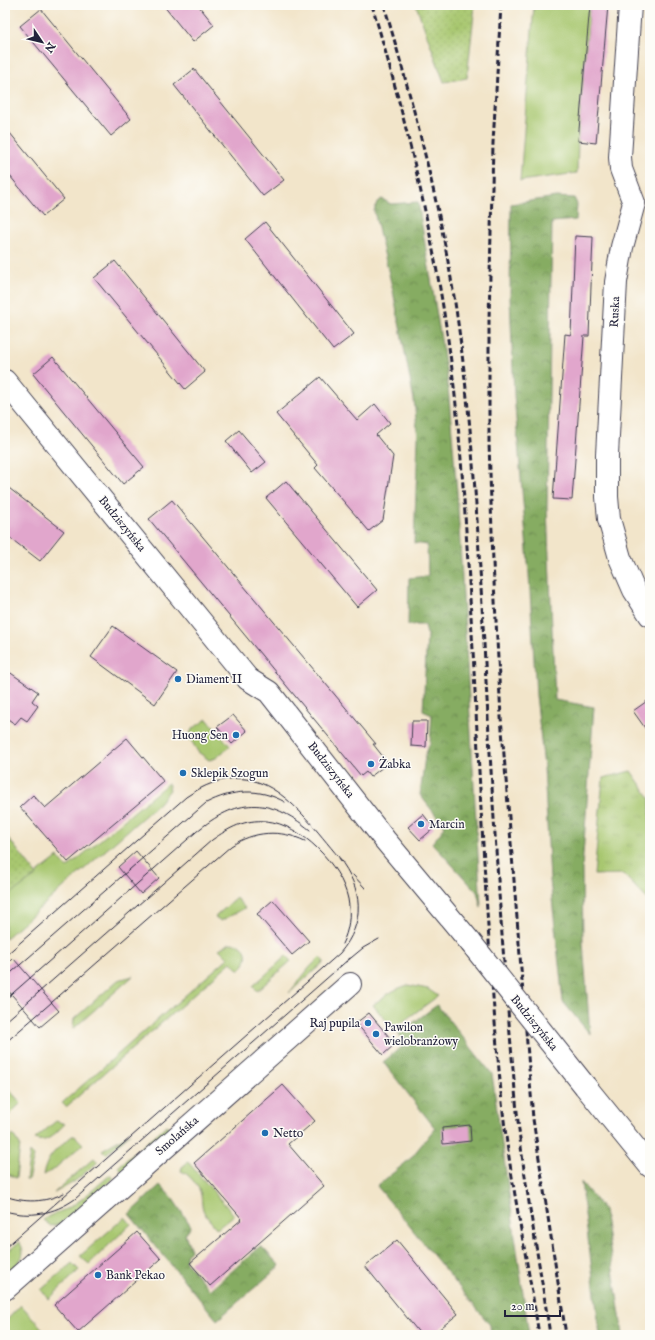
<svg xmlns="http://www.w3.org/2000/svg" width="655" height="1340" font-family="'IM FELL English',serif">
  <style>
    .grass { fill: #a8c76f; stroke: #657455 }
    .forest { fill: url(#forest-crowns); stroke: #54674e }
    .park { fill: url(#park-tufts); stroke: #657455 }
    .garden { fill: url(#garden-dots); stroke: #657455 }
    .building { fill: #e1a6cc }
    .lines { fill: none; stroke-linecap: round; stroke-linejoin: round }
    .minor-casing { stroke: #413f50; stroke-width: 24 }
    .tertiary-casing { stroke: #413f50; stroke-width: 24 }
    .minor { stroke: #fff; stroke-width: 22 }
    .tertiary { stroke: #fff; stroke-width: 22 }
    .tram { stroke: #22223b; stroke-width: 1 }
    .rail { stroke: #22223b; stroke-width: 3; stroke-dasharray: 6 3; stroke-linecap: butt }
    .tertiary-bridge-casing { stroke: #413f50; stroke-width: 24; stroke-linecap: butt }
    .tertiary-bridge { stroke: #fff; stroke-width: 22 }
    .poi-dot { fill: #1f6fb2; stroke: #fdfcf7; stroke-width: 1.5 }
    .labels { text-anchor: middle; dominant-baseline: central; stroke-width: 3; stroke-linejoin: round; paint-order: stroke }
    .street-label { font-size: 12px; fill: #22223b; stroke: #fdfcf7 }
    .poi-label { font-size: 12px; fill: #22223b; stroke: #fdfcf7; text-anchor: start }
  </style>
  <defs>
    <pattern id="forest-crowns" width="20" height="18" patternUnits="userSpaceOnUse"><rect width="20" height="18" fill="#86ac62"/><path d="M2 6a3 3 0 1 1 6 0M12 15a3 3 0 1 1 6 0" fill="none" stroke="#6d8c52"/></pattern>
    <pattern id="park-tufts" width="24" height="20" patternUnits="userSpaceOnUse"><rect width="24" height="20" fill="#a8c76f"/><path d="M3 7l-1-3M5 7V3M7 7l1-3M15 17l-1-3M17 17v-4M19 17l1-3" fill="none" stroke="#90ab61"/></pattern>
    <pattern id="garden-dots" width="8" height="8" patternUnits="userSpaceOnUse"><rect width="8" height="8" fill="#a8c76f"/><path d="M2 2h.1M6 6h.1" fill="none" stroke="#90ab61" stroke-width="1.8" stroke-linecap="round"/></pattern>
  </defs>
  <rect width="100%" height="100%" fill="#fdfcf7"/>
  <filter id="ink" filterUnits="userSpaceOnUse"><feTurbulence type="fractalNoise" baseFrequency=".025" numOctaves="2"/><feDisplacementMap in="SourceGraphic" scale="8" xChannelSelector="R" yChannelSelector="G"/><feConvolveMatrix kernelMatrix="1 2 1 2 8 2 1 2 1" color-interpolation-filters="sRGB"/></filter>
  <filter id="wash" filterUnits="userSpaceOnUse"><feTurbulence type="fractalNoise" baseFrequency=".012" numOctaves="4" result="noise"/><feDisplacementMap in="SourceGraphic" scale="16" xChannelSelector="R" yChannelSelector="G"/><feGaussianBlur stdDeviation="0.9" result="paint"/><feColorMatrix in="noise" values="0 0 0 0 0 0 0 0 0 0 0 0 0 0 0 0 0 1.4 0 .05"/><feComposite in="paint" operator="in"/></filter>
  <g filter="url(#wash)">
    <rect width="100%" height="100%" fill="#f2e5ca"/>
    <!-- grass -->
    <path class="grass" d="M 534,5 L 590,5 L 578,141 L 577,173 L 520,181 Z
      M 207,719 L 230,746 L 216,758 L 209,760 L 198,752 L 189,737 L 192,729 Z
      M 168,783 L 170,790 L 158,804 L 5,939 L 5,898 L 58,857 L 67,868 Z
      M 236,898 L 245,908 L 221,921 L 215,917 Z
      M 230,943 C 249,944 251,959 239,971 L 231,962 L 66,1107 L 62,1103 L 228,958 L 219,949 Z
      M 286,956 L 291,961 L 257,991 L 253,986 Z
      M 320,957 L 324,962 L 289,993 L 310,967 Z
      M 133,976 L 73,1029 L 74,1019 L 118,980 Z
      M 408,985 L 428,989 L 438,996 L 393,1029 L 373,1005 C 384,996 394,989 408,985 Z
      M 5,1085 L 21,1103 L 5,1119 Z
      M 56,1121 L 65,1124 C 57,1131 47,1145 35,1139 Z
      M 167,1125 L 170,1129 L 122,1171 L 118,1167 Z
      M 131,1133 L 106,1154 L 102,1150 Z
      M 13,1135 L 20,1145 L 16,1178 L 6,1173 L 11,1136 Z
      M 72,1136 L 75,1136 L 83,1144 L 53,1170 L 43,1175 C 48,1154 56,1150 72,1136 Z
      M 30,1152 L 34,1156 L 28,1180 L 26,1180 Z
      M 94,1158 L 98,1162 L 74,1182 L 54,1193 Z
      M 188,1162 L 234,1215 L 217,1229 C 213,1224 208,1219 205,1214 C 201,1207 202,1201 201,1195 C 200,1187 188,1173 181,1171 L 182,1167 Z
      M 110,1175 L 113,1179 L 61,1224 L 51,1226 L 43,1220 C 50,1214 61,1212 70,1207 C 85,1198 97,1186 110,1175 Z
      M 125,1217 L 131,1224 L 89,1264 L 80,1256 Z
      M 19,1242 C 30,1256 15,1267 5,1276 L 5,1254 Z
      M 72,1263 L 79,1270 L 49,1299 L 41,1290 Z
      M 21,1305 L 48,1335 L 5,1335 L 5,1322 Z"/>
    <!-- forest -->
    <path class="forest" d="M 556,197 L 574,198 L 577,204 L 576,220 L 552,222 L 547,508 L 555,700 L 594,707 L 582,869 L 583,943 L 590,1034 L 563,1002 L 550,880 L 544,767 L 536,695 L 529,574 L 514,395 L 510,298 L 511,204 Z
      M 382,199 L 391,204 L 418,202 L 447,375 L 457,492 L 481,907 L 477,892 L 432,843 L 445,827 L 420,795 L 425,756 L 430,743 L 432,715 L 423,711 L 427,635 L 425,625 L 408,625 L 409,578 L 428,576 L 427,545 L 414,543 L 418,438 L 414,400 L 393,291 L 374,211 L 377,202 Z
      M 437,1005 L 492,1074 L 529,1335 L 491,1335 L 490,1325 L 377,1186 L 410,1159 L 435,1128 L 383,1062 L 406,1043 L 398,1034 Z
      M 581,1182 L 604,1210 L 623,1335 L 600,1335 Z
      M 160,1185 L 173,1199 L 191,1226 L 185,1234 L 191,1250 L 187,1254 L 185,1261 L 210,1290 L 261,1246 L 280,1266 L 217,1320 L 129,1214 Z"/>
    <!-- park -->
    <path class="park" d="M 631,771 L 650,798 L 650,902 L 623,874 L 594,875 L 603,778 Z"/>
    <!-- garden -->
    <path class="garden" d="M 416,5 L 475,5 L 467,78 L 444,82 Z
      M 5,834 L 37,875 L 5,898 Z"/>
    <g id="blocks">
      <!-- building -->
      <path class="building" d="M 163,5 L 198,5 L 214,25 L 193,42 Z
        M 590,5 L 608,5 L 596,143 L 578,141 Z
        M 41,9 L 131,119 L 111,136 L 20,26 Z
        M 194,69 L 284,180 L 263,196 L 174,85 Z
        M 5,127 L 64,199 L 43,216 L 5,170 Z
        M 265,222 L 354,334 L 333,350 L 245,239 Z
        M 575,236 L 593,237 L 589,336 L 584,336 L 572,500 L 553,499 L 565,334 L 571,335 Z
        M 115,261 L 205,372 L 185,389 L 94,278 Z
        M 53,357 L 144,467 L 123,484 L 33,374 Z
        M 320,377 L 357,420 L 375,404 L 390,423 L 376,435 L 393,456 L 383,520 L 369,531 L 315,468 L 318,465 L 276,414 Z
        M 239,430 L 266,462 L 252,473 L 226,441 Z
        M 286,481 L 377,590 L 357,607 L 266,498 Z
        M 5,485 L 64,531 L 40,561 L 5,534 Z
        M 172,500 L 376,744 L 373,744 L 388,763 L 370,777 L 366,772 L 361,776 L 149,519 Z
        M 113,626 L 177,672 L 155,704 L 91,657 Z
        M 5,669 L 38,692 L 32,701 L 38,706 L 27,721 L 21,717 L 15,724 L 5,717 Z
        M 650,699 L 650,735 L 633,711 Z
        M 233,715 L 247,731 L 232,744 L 217,727 Z
        M 412,721 L 427,721 L 426,747 L 411,746 Z
        M 127,738 L 164,782 L 68,862 L 20,807 L 33,795 L 45,808 Z
        M 423,814 L 434,828 L 420,840 L 408,827 Z
        M 136,851 L 159,878 L 141,894 L 118,867 Z
        M 273,900 L 309,941 L 292,955 L 257,914 Z
        M 13,958 L 59,1011 L 40,1027 L 5,987 L 5,966 Z
        M 369,1013 L 395,1044 L 383,1055 L 356,1023 Z
        M 283,1085 L 315,1121 L 288,1144 L 324,1186 L 210,1286 L 190,1263 L 242,1219 L 194,1163 Z
        M 470,1125 L 471,1141 L 443,1144 L 442,1128 Z
        M 137,1232 L 161,1259 L 78,1332 L 54,1305 Z
        M 397,1240 L 458,1314 L 432,1335 L 421,1335 L 365,1266 Z"/>
    </g>
  </g>
  <g filter="url(#ink)">
    <use href="#blocks" fill-opacity="0" stroke="#413f50" stroke-width="1"/>
    <g class="lines">
      <defs>
        <path id="minor" d="M 630,5 L 620,157 L 621,169 L 634,203 L 622,247 L 616,282 L 607,455 L 607,497 L 609,519 L 620,558 L 634,590 L 650,615
          M 5,381 L 248,679"/>
        <path id="tertiary" d="M 248,679 L 269,692 L 385,840 L 471,943
          M 585,1086 L 650,1166
          M 5,1289 L 350,984"/>
      </defs>
      <!-- minor casing -->
      <use href="#minor" class="minor-casing"/>
      <!-- tertiary casing -->
      <use href="#tertiary" class="tertiary-casing"/>
      <!-- minor -->
      <use href="#minor" class="minor"/>
      <!-- tertiary -->
      <use href="#tertiary" class="tertiary"/>
      <!-- tram -->
      <path class="tram" d="M 353,875 L 365,888
        M 5,956 L 186,797 C 261,746 299,811 343,862
        M 346,962 L 363,948 L 379,939
        M 5,978 L 206,803 C 232,790 258,787 285,802
        M 5,1000 L 196,832 C 237,798 268,796 310,830
        M 5,1022 L 212,840 C 229,828 245,819 266,821 C 301,824 341,865 348,899 C 351,915 349,930 342,944
        M 5,1043 L 231,846 C 254,831 280,829 305,841
        M 5,1196 C 24,1203 45,1203 64,1193
        M 5,1211 C 30,1218 54,1214 75,1199 L 350,958
        M 5,1248 L 340,953 C 366,922 363,889 339,858"/>
      <!-- rail -->
      <path class="rail" d="M 372,5 C 406,120 434,235 450,354 C 463,452 467,551 473,650 C 480,794 487,938 500,1081 C 507,1167 526,1250 539,1335
        M 384,5 C 418,119 448,235 462,354 C 477,475 481,596 488,717 C 495,845 504,974 516,1101 C 523,1180 539,1257 550,1335
        M 501,5 L 493,143 L 489,320 L 489,443 L 493,562 L 501,717 L 533,1119 L 566,1335"/>
      <defs>
        <path id="tertiary-bridge" d="M 471,943 L 585,1086"/>
      </defs>
      <!-- tertiary-bridge casing -->
      <use href="#tertiary-bridge" class="tertiary-bridge-casing"/>
      <!-- tertiary-bridge -->
      <use href="#tertiary-bridge" class="tertiary-bridge"/>
    </g>
  </g>
  <!-- markers -->
  <g class="poi-dot">
    <circle cx="178" cy="679" r="4"/>
    <circle cx="236" cy="735" r="4"/>
    <circle cx="371" cy="764" r="4"/>
    <circle cx="183" cy="773" r="4"/>
    <circle cx="421" cy="824" r="4"/>
    <circle cx="368" cy="1023" r="4"/>
    <circle cx="376" cy="1034" r="4"/>
    <circle cx="265" cy="1133" r="4"/>
    <circle cx="98" cy="1275" r="4"/>
  </g>
  <g class="labels">
    <!-- street labels -->
    <g class="street-label">
      <text transform="translate(615 312) rotate(-87)">Ruska</text>
      <text transform="translate(122 524) rotate(51)">Budziszyńska</text>
      <text transform="translate(331 770) rotate(52)">Budziszyńska</text>
      <text transform="translate(534 1023) rotate(51)">Budziszyńska</text>
      <text transform="translate(177 1136) rotate(-41)">Smolańska</text>
    </g>
    <!-- poi labels -->
    <g class="poi-label">
      <text x="186" y="679">Diament II</text>
      <text x="228" y="735" text-anchor="end">Huong Sen</text>
      <text x="379" y="764">Żabka</text>
      <text x="191" y="773">Sklepik Szogun</text>
      <text x="429" y="824">Marcin</text>
      <text x="360" y="1023" text-anchor="end">Raj pupila</text>
      <text x="384" y="1027">Pawilon<tspan x="384" dy="14">wielobranżowy</tspan></text>
      <text x="273" y="1133">Netto</text>
      <text x="106" y="1275">Bank Pekao</text>
    </g>
  </g>
  <!-- margin -->
  <rect width="655" height="1340" fill="none" stroke="#fdfcf7" stroke-width="20"/>
  <!-- north arrow -->
  <g transform="translate(42 42) rotate(125)" stroke="#fdfcf7" stroke-width="3" paint-order="stroke">
  <path d="M0-3L7 15L0 10L-7 15Z" fill="#22223b"/>
  <text y="-6" font-size="11" font-weight="bold" text-anchor="middle" fill="#22223b">N</text>
  </g>
  <!-- scale -->
  <path d="M505 1310v6h55v-6" fill="none" stroke="#22223b" stroke-width="2"/>
  <text x="511" y="1310" font-size="12" fill="#22223b" stroke="#fdfcf7" stroke-width="3" paint-order="stroke">20 m</text>
</svg>
